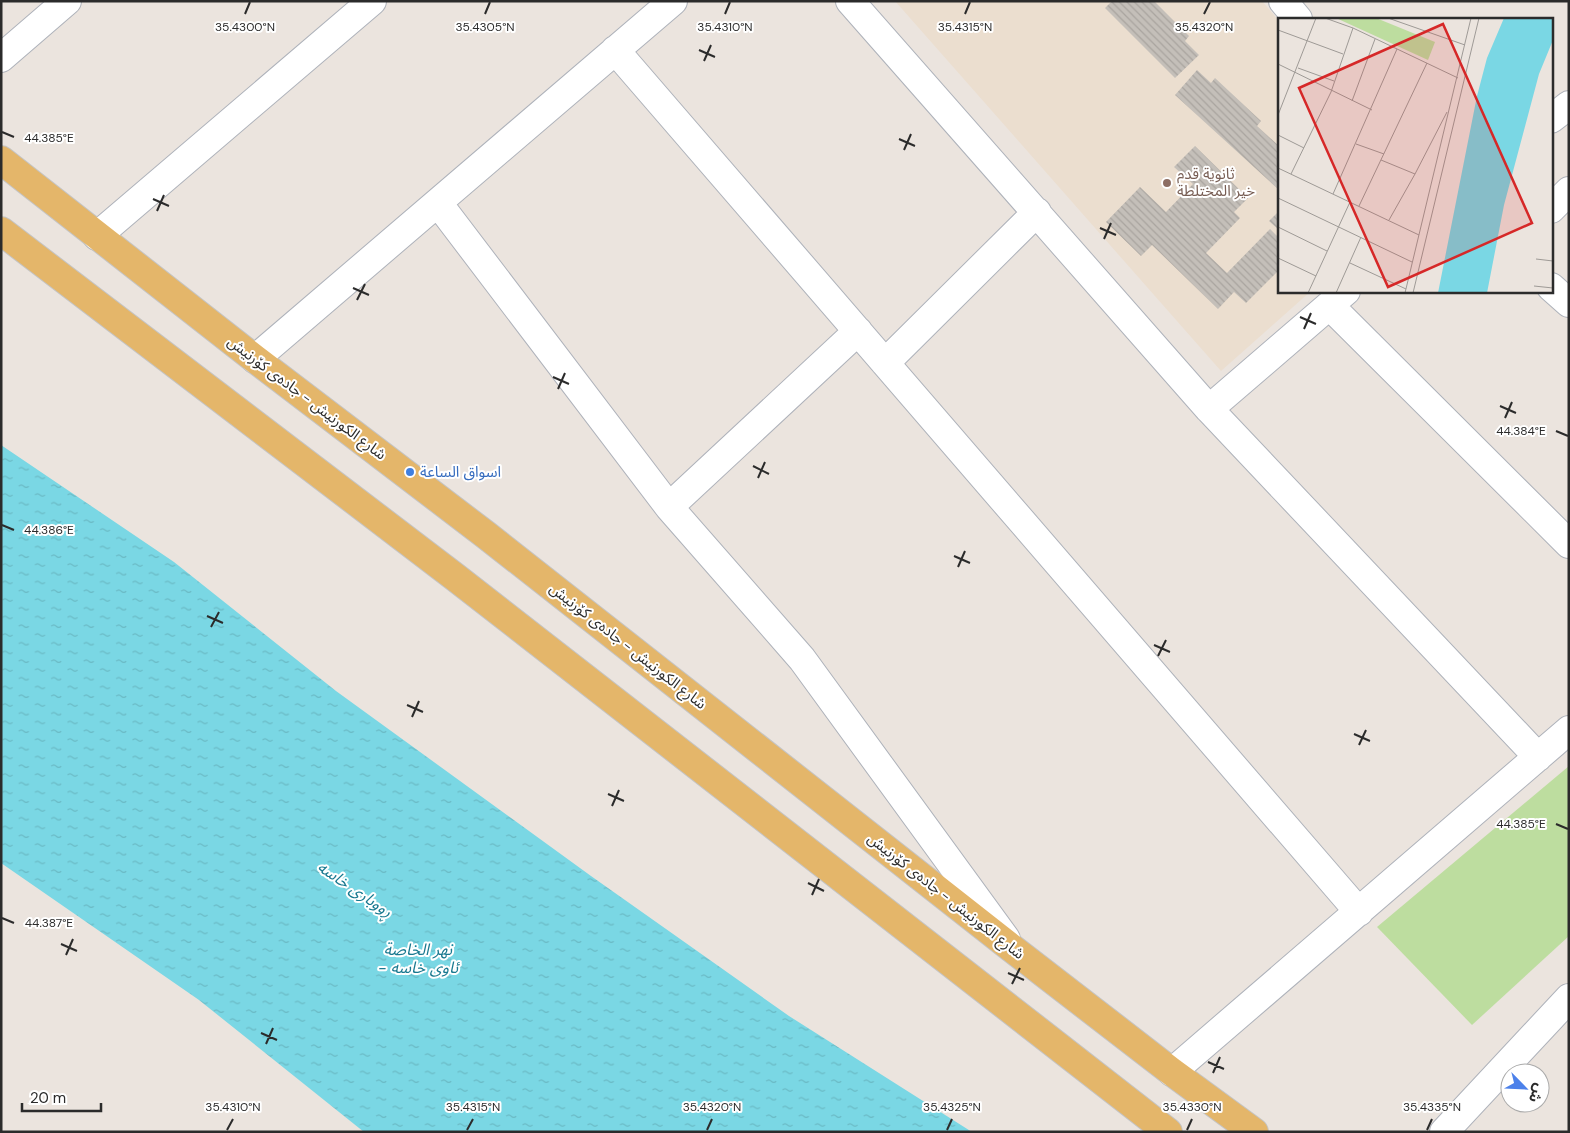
<svg xmlns="http://www.w3.org/2000/svg" width="1570" height="1133" font-family="'DM Sans','Noto Sans Arabic',sans-serif">
  <style>
    .education { fill: #ebdecf }
    .garden { fill: #bddd9f }
    .water { fill: url(#water-ripples) }
    .building { fill: url(#building-back-hatch) }
    .lines { fill: none; stroke-linecap: round; stroke-linejoin: round }
    .minor-casing { stroke: #aeb2ba; stroke-width: 30 }
    .primary-casing { stroke: #c4c4c4; stroke-width: 30 }
    .minor { stroke: #fff; stroke-width: 28 }
    .primary { stroke: #e4b66a; stroke-width: 28 }
    .ticks { fill: none; stroke: #2b2b2b; stroke-width: 2 }
    .education-dot { fill: #8d6e63; stroke: #fff; stroke-width: 2 }
    .shop-dot { fill: #3f7fe0; stroke: #fff; stroke-width: 2 }
    .labels { text-anchor: middle; dominant-baseline: central; stroke-width: 4; stroke-linejoin: round; paint-order: stroke }
    .education-label { font-size: 15px; fill: #785e54; stroke: #fff; text-anchor: start }
    .street-label { font-size: 15px; fill: #2b2b2b; stroke: #fff }
    .shop-label { font-size: 15px; fill: #366cbe; stroke: #fff; text-anchor: start }
    .water-label { font-size: 16px; font-style: italic; fill: #197990; stroke: #fff }
    .inset-road { fill: none; stroke: #9e9a96; stroke-width: 1 }
    .view { fill: #d62828; fill-opacity: 0.15; stroke: #d62828; stroke-width: 2.5 }
    .inset-edge { fill: none; stroke: #2b2b2b; stroke-width: 2.5 }
    .ticks-label { font-size: 12px; text-anchor: middle; fill: #2b2b2b; stroke: #fff; stroke-width: 4; stroke-linejoin: round; paint-order: stroke }
  </style>
  <defs>
    <pattern id="water-ripples" width="26" height="14" patternUnits="userSpaceOnUse" patternTransform="scale(1.25)"><rect width="26" height="14" fill="#7ad7e4"/><path d="M2 4q2-2 4 0t4 0M15 11q2-2 4 0t4 0" fill="none" stroke="#6ab9c4"/></pattern>
    <pattern id="building-back-hatch" width="6" height="6" patternUnits="userSpaceOnUse" patternTransform="scale(1.25)"><rect width="6" height="6" fill="#c4bfb9"/><path d="M-1 5l2 2M0 0l6 6M5-1l2 2" fill="none" stroke="#a9a49f"/></pattern>
  </defs>
  <rect width="100%" height="100%" fill="#ebe4de"/>
  <!-- education -->
  <path class="education" d="M 895,1 L 1262,1 L 1279,21 L 1279,291 L 1311,291 L 1221,371 Z"/>
  <!-- garden -->
  <path class="garden" d="M 1569,766 L 1569,936 L 1472,1025 L 1377,927 Z"/>
  <!-- water -->
  <path class="water" d="M 1,445 L 174,562 L 336,691 L 591,876 L 789,1016 L 972,1132 L 364,1132 L 199,1000 L 1,863 Z"/>
  <!-- building -->
  <path class="building" d="M 1112,1 L 1154,1 L 1189,36 L 1185,41 L 1199,55 L 1175,78 L 1105,8 Z
    M 1197,70 L 1211,83 L 1215,78 L 1261,121 L 1257,126 L 1279,146 L 1279,190 L 1175,95 Z
    M 1195,146 L 1248,198 L 1234,212 L 1240,218 L 1206,253 L 1227,273 L 1270,229 L 1279,238 L 1279,270 L 1246,303 L 1234,292 L 1218,309 L 1152,245 L 1141,256 L 1106,222 L 1140,187 L 1166,212 L 1193,184 L 1174,167 Z
    M 1279,211 L 1279,230 L 1269,221 Z"/>
  <g class="lines">
    <defs>
      <path id="minor" d="M 850,1 L 1209,409 L 1538,757
        M 1283,1 L 1298,19
        M 615,50 L 1359,912
        M 1,58 L 67,1
        M 1551,119 L 1569,105
        M 438,203 L 669,507 L 858,331
        M 1551,209 L 1569,191
        M 97,236 L 372,1
        M 1551,287 L 1569,303
        M 1330,306 L 1569,544
        M 255,359 L 673,1
        M 885,363 L 1037,212
        M 1209,409 L 1346,291
        M 669,507 L 802,659 L 1006,939
        M 1172,1072 L 1569,730
        M 1444,1132 L 1569,998"/>
      <path id="primary" d="M 1,160 L 255,359 L 486,535 L 1014,950 L 1172,1072 L 1254,1132
        M 1,231 L 455,577 L 1168,1132"/>
    </defs>
    <!-- minor casing -->
    <use href="#minor" class="minor-casing"/>
    <!-- primary casing -->
    <use href="#primary" class="primary-casing"/>
    <!-- minor -->
    <use href="#minor" class="minor"/>
    <!-- primary -->
    <use href="#primary" class="primary"/>
  </g>
  <!-- ticks -->
  <path class="ticks" d="M 245,14 L 250,2M 485,14 L 490,2M 725,14 L 730,2M 965,14 L 970,2M 1204,14 L 1210,2M 699,50 L 715,57M 704,61 L 711,45M 2,132 L 14,137M 899,139 L 915,146M 904,150 L 911,134M 153,199 L 169,206M 157,211 L 164,195M 1100,228 L 1116,235M 1104,239 L 1111,223M 353,288 L 369,295M 357,300 L 365,284M 1300,317 L 1316,324M 1304,329 L 1311,313M 553,377 L 569,384M 558,389 L 565,373M 1500,406 L 1516,413M 1505,418 L 1512,402M 1556,431 L 1568,436M 753,466 L 769,474M 758,478 L 765,462M 2,525 L 14,530M 954,556 L 970,563M 958,567 L 965,551M 207,616 L 223,623M 211,627 L 219,612M 1154,645 L 1170,652M 1158,656 L 1166,640M 407,705 L 423,712M 412,717 L 419,701M 1354,734 L 1370,741M 1359,745 L 1366,730M 608,794 L 624,801M 612,806 L 619,790M 1556,824 L 1568,829M 808,883 L 824,891M 812,895 L 819,879M 2,918 L 14,923M 61,944 L 77,951M 66,955 L 73,939M 1008,973 L 1024,980M 1012,984 L 1020,968M 261,1033 L 277,1040M 266,1044 L 273,1028M 1208,1062 L 1224,1069M 1213,1073 L 1220,1057M 227,1130 L 233,1119M 467,1130 L 473,1119M 707,1130 L 712,1119M 947,1130 L 952,1119M 1187,1130 L 1192,1119M 1427,1130 L 1432,1119"/>
  <!-- markers -->
  <circle class="education-dot" cx="1167" cy="183" r="5"/>
  <circle class="shop-dot" cx="410" cy="472" r="5"/>
  <g class="labels">
    <!-- education labels -->
    <g class="education-label">
      <text x="1177" y="174">ثانوية قدم<tspan x="1177" dy="17">خير المختلطة</tspan></text>
    </g>
    <!-- street labels -->
    <g class="street-label">
      <text transform="translate(307 398) rotate(37)">شارع الكورنيش - جادەی کۆرنیش</text>
      <text transform="translate(628 646) rotate(38)">شارع الكورنيش - جادەی کۆرنیش</text>
      <text transform="translate(946 896) rotate(38)">شارع الكورنيش - جادەی کۆرنیش</text>
    </g>
    <!-- shop labels -->
    <g class="shop-label">
      <text x="420" y="472">اسواق الساعة</text>
    </g>
    <!-- water labels -->
    <g class="water-label">
      <text transform="translate(355 889) rotate(34)">ڕووباری خاسە</text>
      <text x="418" y="949">نهر الخاصة<tspan x="418" dy="18">- ئاوی خاسە</tspan></text>
    </g>
  </g>
  <!-- overview -->
  <g transform="translate(1278 18)">
    <rect width="275" height="275" fill="#ebe4de"/>
    <path d="M 58,0 L 98,0 L 157,24 L 150,42 Z" fill="#bddd9f"/>
    <path d="M 226,0 L 275,0 L 275,22 L 261,56 L 226,187 L 209,275 L 160,275 L 199,78 L 209,40 Z" fill="#7ad7e4"/>
    <path class="inset-road" d="M 47,0 L 75,10 L 180,60M 110,0 L 187,27M 0,12 L 65,36M 0,46 L 94,92M 20,50 L 56,63M 74,83 L 97,21M 0,97 L 38,0M 0,117 L 26,130M 78,126 L 106,136M 103,142 L 137,156 L 111,202M 0,150 L 141,217M 13,156 L 53,74 L 75,10M 137,156 L 169,94M 55,176 L 119,31M 0,180 L 134,244M 81,188 L 149,45M 0,209 L 49,233M 0,240 L 38,258M 258,241 L 275,243M 72,245 L 128,271M 256,268 L 275,270M 30,275 L 72,184M 58,275 L 83,219M 127,275 L 193,0M 135,275 L 201,0"/>
    <path class="view" d="M 165,6 L 254,205 L 110,269 L 21,70 Z"/>
    <rect width="275" height="275" class="inset-edge"/>
  </g>
  <g class="ticks-label">
    <text x="245" y="31">35.4300°N</text>
    <text x="485" y="31">35.4305°N</text>
    <text x="725" y="31">35.4310°N</text>
    <text x="965" y="31">35.4315°N</text>
    <text x="1204" y="31">35.4320°N</text>
    <text x="49" y="142">44.385°E</text>
    <text x="1521" y="435">44.384°E</text>
    <text x="49" y="534">44.386°E</text>
    <text x="1521" y="828">44.385°E</text>
    <text x="49" y="927">44.387°E</text>
    <text x="233" y="1111">35.4310°N</text>
    <text x="473" y="1111">35.4315°N</text>
    <text x="712" y="1111">35.4320°N</text>
    <text x="952" y="1111">35.4325°N</text>
    <text x="1192" y="1111">35.4330°N</text>
    <text x="1432" y="1111">35.4335°N</text>
  </g>
  <!-- border -->
  <rect width="1570" height="1133" fill="none" stroke="#2b2b2b" stroke-width="5"/>
  <!-- north arrow -->
  <g transform="translate(1525 1088) rotate(114)"><circle r="24" fill="#ffffff" stroke="#aaaaaa"/>
  <path d="M0-4L9 19L0 12L-9 19Z" fill="#4c81ea"/>
  <text y="-8" font-size="14" font-weight="bold" text-anchor="middle" fill="#2b2b2b">ش</text>
  </g>
  <!-- scale -->
  <path d="M22 1103v8h79v-8" fill="none" stroke="#2b2b2b" stroke-width="2.5"/>
  <text x="30" y="1103" font-size="15" fill="#2b2b2b" stroke="#ffffff" stroke-width="4" paint-order="stroke">20 m</text>
</svg>
